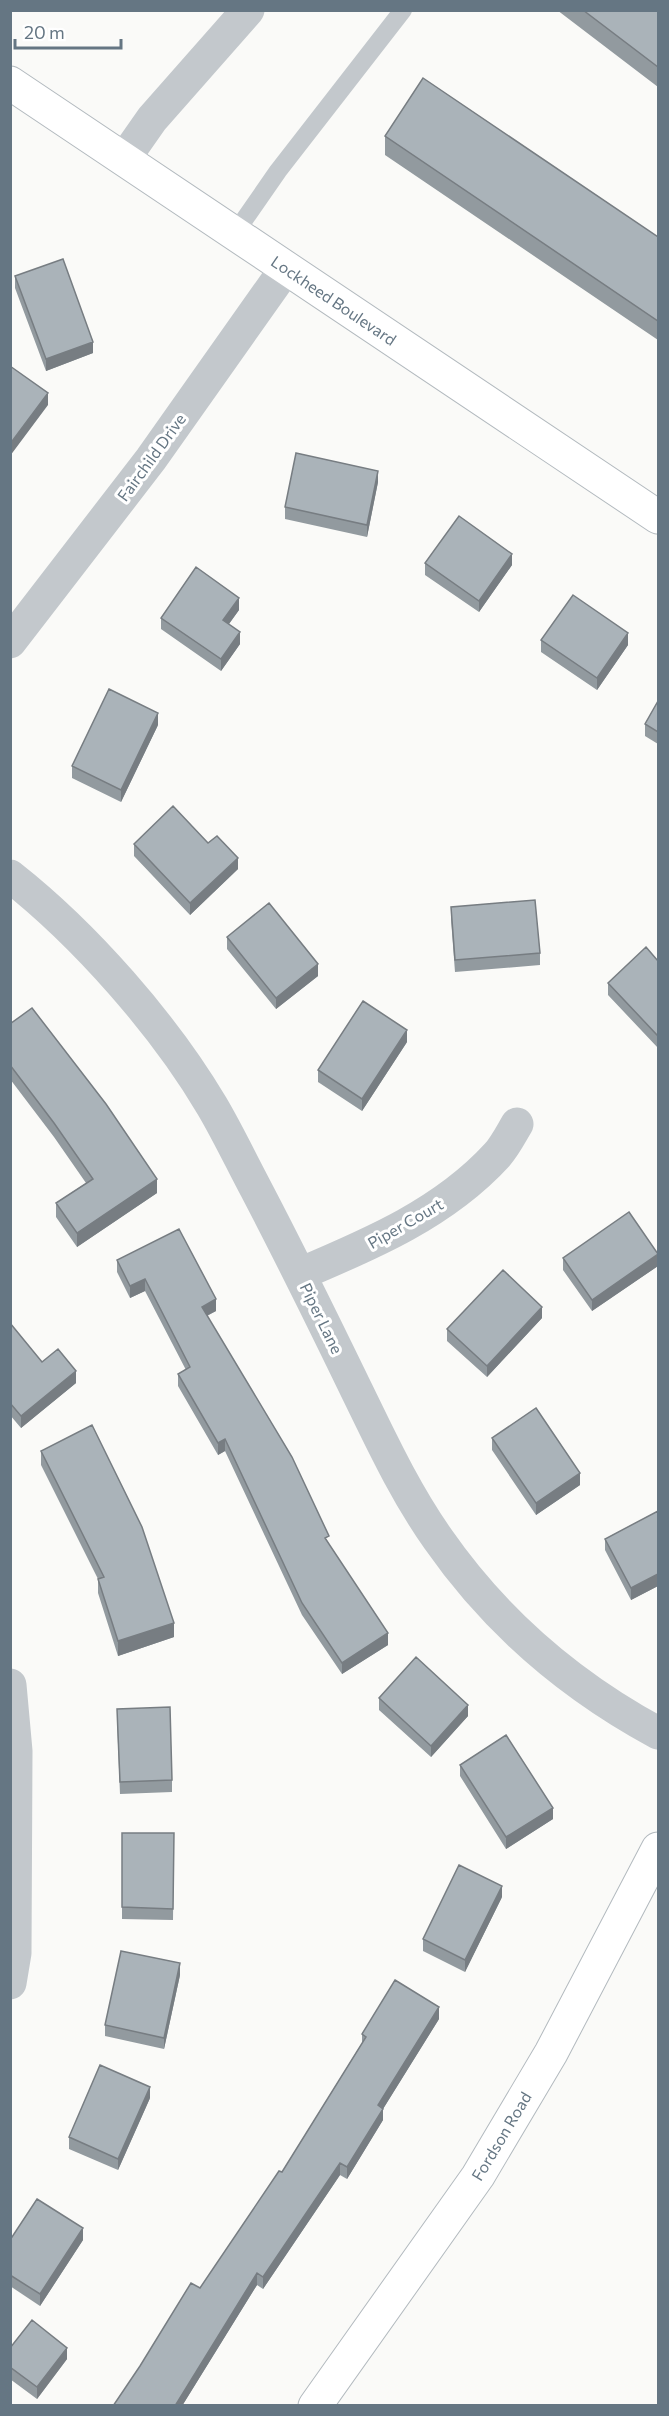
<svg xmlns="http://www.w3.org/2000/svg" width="669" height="2416" font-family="Commissioner,sans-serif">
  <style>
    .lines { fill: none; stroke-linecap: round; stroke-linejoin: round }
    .secondary-casing { stroke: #b3babf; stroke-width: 35 }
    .lane { stroke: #c3c8cc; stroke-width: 18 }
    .street { stroke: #c3c8cc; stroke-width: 33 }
    .secondary { stroke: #fff; stroke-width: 33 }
    .wall { fill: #929a9f }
    .shaded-wall { fill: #777d82 }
    .building { fill: #aab3b9; stroke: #777d82; stroke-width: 1.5 }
    .labels { text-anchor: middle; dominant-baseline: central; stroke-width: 6; stroke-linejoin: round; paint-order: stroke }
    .street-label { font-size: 16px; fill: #657683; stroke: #fff }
  </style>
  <rect width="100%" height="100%" fill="#fafaf8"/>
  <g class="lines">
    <defs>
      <path id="secondary" d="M 10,83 L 658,517
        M 315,2406 L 478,2176 L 551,2053 L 658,1849"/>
    </defs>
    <!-- secondary casing -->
    <use href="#secondary" class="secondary-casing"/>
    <!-- lane -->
    <path class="lane" d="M 235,233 L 278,171 L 403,10"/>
    <!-- street -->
    <path class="street" d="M 124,159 L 152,119 L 248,10
      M 10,642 L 151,459 L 286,268
      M 10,876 C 85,935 164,1025 212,1106 C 228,1133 241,1161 256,1189 C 290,1254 322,1319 354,1385 C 380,1438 404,1491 438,1539 C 495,1621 571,1686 658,1733
      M 300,1274 C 371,1244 444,1213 497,1155 C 505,1146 511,1134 517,1124
      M 10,1685 L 16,1751 L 15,1953 L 10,1983"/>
    <!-- secondary -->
    <use href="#secondary" class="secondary"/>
  </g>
  <!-- wall -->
  <path class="wall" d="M 557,10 L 658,10 L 658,87 Z
    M 385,136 L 658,237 L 658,340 L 385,155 Z
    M 15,276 L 93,353 L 46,371 L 15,288 Z
    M 378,482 L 367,537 L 285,519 L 285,507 Z
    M 425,563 L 512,565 L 479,612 L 425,575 Z
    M 239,610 L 229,624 L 240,644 L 221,671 L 161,629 L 161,618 Z
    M 541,640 L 628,645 L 597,690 L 541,652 Z
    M 658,701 L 658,744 L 645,736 L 645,724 Z
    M 158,725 L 121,802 L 72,778 L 72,766 Z
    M 208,843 L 238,869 L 190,915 L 134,856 L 134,844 Z
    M 451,907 L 540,953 L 540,965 L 455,972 L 451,919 Z
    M 227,937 L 318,976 L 276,1009 L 227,949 Z
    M 658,961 L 658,1048 L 608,995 L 608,983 Z
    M 10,1024 L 157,1193 L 77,1247 L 56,1217 L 56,1203 L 86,1183 L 54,1137 L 10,1079 Z
    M 407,1042 L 362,1111 L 318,1082 L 318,1070 Z
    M 563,1258 L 658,1266 L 592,1311 L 563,1270 Z
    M 117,1260 L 216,1311 L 207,1316 L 329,1544 L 388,1645 L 342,1674 L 302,1615 L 225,1451 L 218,1455 L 178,1386 L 178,1374 L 186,1370 L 145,1291 L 130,1298 L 117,1272 Z
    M 542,1318 L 487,1377 L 447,1341 L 447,1329 Z
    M 10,1323 L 42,1362 L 76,1383 L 21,1428 L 10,1415 Z
    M 492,1438 L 580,1485 L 536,1515 L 492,1450 Z
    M 41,1451 L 174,1637 L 118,1656 L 98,1593 L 98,1579 L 41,1465 Z
    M 658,1511 L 658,1586 L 631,1600 L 605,1550 L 605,1539 Z
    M 379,1698 L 468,1716 L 431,1757 L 379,1710 Z
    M 117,1720 L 172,1780 L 172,1792 L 120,1794 Z
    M 460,1765 L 553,1819 L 506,1849 L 460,1776 Z
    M 122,1833 L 174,1833 L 173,1920 L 122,1919 Z
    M 502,1897 L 465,1972 L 423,1951 L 423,1939 Z
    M 180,1975 L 164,2049 L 105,2036 L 105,2025 Z
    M 439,2019 L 383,2109 L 383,2120 L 347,2179 L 340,2175 L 263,2289 L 257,2285 L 182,2406 L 113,2406 L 200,2288 L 282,2172 L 362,2043 L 362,2034 Z
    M 150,2098 L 118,2170 L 69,2149 L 69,2137 Z
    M 10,2240 L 83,2240 L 40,2306 L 10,2286 Z
    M 10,2348 L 67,2359 L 37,2399 L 10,2379 Z"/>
  <!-- shaded-wall -->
  <path class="shaded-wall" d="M 93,342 L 93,353 L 46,371 L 46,359 Z
    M 48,393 L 48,405 L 10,456 L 10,444 Z
    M 378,471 L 378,482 L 367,537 L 367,525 Z
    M 512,554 L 512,565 L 479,612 L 479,601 Z
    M 239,598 L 239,610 L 223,632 L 223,620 Z
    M 240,632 L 240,644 L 221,671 L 221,659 Z
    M 628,633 L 628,645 L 597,690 L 597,678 Z
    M 158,713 L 158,725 L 121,802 L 121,790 Z
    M 238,858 L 238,869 L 190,915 L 190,903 Z
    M 318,964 L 318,976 L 276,1009 L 276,998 Z
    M 407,1030 L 407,1042 L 362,1111 L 362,1099 Z
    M 157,1179 L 157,1193 L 77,1247 L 77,1233 Z
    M 658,1254 L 658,1266 L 592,1311 L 592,1300 Z
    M 145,1279 L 145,1291 L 130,1298 L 130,1286 Z
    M 216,1299 L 216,1311 L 202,1318 L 202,1307 Z
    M 542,1307 L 542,1318 L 487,1377 L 487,1366 Z
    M 76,1371 L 76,1383 L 21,1428 L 21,1416 Z
    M 225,1439 L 225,1451 L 218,1455 L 218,1443 Z
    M 580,1473 L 580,1485 L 536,1515 L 536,1503 Z
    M 658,1574 L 658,1586 L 631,1600 L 631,1588 Z
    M 174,1623 L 174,1637 L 118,1656 L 118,1641 Z
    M 388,1633 L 388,1645 L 342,1674 L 342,1663 Z
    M 468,1705 L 468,1716 L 431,1757 L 431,1746 Z
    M 553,1808 L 553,1819 L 506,1849 L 506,1837 Z
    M 502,1886 L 502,1897 L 465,1972 L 465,1960 Z
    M 180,1963 L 180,1975 L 164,2049 L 164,2038 Z
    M 439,2007 L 439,2019 L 378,2117 L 378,2105 Z
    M 150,2087 L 150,2098 L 118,2170 L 118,2159 Z
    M 383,2109 L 383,2120 L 347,2179 L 347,2167 Z
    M 340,2163 L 340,2175 L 263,2289 L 263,2277 Z
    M 83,2228 L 83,2240 L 40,2306 L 40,2294 Z
    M 257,2273 L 257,2285 L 182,2406 L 175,2406 Z
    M 67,2348 L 67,2359 L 37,2399 L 37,2387 Z"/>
  <!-- building -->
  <path class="building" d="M 583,10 L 658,10 L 658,67 Z
    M 423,78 L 658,237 L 658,321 L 385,136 Z
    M 63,259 L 93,342 L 46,359 L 15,276 Z
    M 10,366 L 48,393 L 10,444 Z
    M 296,453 L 378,471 L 367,525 L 285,507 Z
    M 459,516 L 512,554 L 479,601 L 425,563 Z
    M 196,567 L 239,598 L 223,620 L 240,632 L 221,659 L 161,618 Z
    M 573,595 L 628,633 L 597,678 L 541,640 Z
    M 109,689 L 158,713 L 121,790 L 72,766 Z
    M 658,701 L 658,732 L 645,724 Z
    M 173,806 L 208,843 L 217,836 L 238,858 L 190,903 L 134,844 Z
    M 535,900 L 540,953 L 455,960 L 451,907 Z
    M 269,903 L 318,964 L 276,998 L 227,937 Z
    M 646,947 L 658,961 L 658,1036 L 608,983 Z
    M 363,1001 L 407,1030 L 362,1099 L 318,1070 Z
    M 32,1008 L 106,1104 L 157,1179 L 77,1233 L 56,1203 L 93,1179 L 54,1123 L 10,1065 L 10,1024 Z
    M 629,1212 L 658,1254 L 592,1300 L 563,1258 Z
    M 179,1229 L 216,1299 L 202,1307 L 292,1457 L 329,1536 L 325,1538 L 388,1633 L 342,1663 L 302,1603 L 225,1439 L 218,1443 L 178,1374 L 190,1367 L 145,1279 L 130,1286 L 117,1260 Z
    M 503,1270 L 542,1307 L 487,1366 L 447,1329 Z
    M 10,1323 L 42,1362 L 58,1349 L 76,1371 L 21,1416 L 10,1403 Z
    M 536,1408 L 580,1473 L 536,1503 L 492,1438 Z
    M 92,1425 L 142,1527 L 174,1623 L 118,1641 L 98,1579 L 104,1577 L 41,1451 Z
    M 658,1511 L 658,1574 L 631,1588 L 605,1539 Z
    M 416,1657 L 468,1705 L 431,1746 L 379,1698 Z
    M 170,1707 L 172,1780 L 120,1782 L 117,1709 Z
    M 506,1735 L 553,1808 L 506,1837 L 460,1765 Z
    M 122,1833 L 174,1833 L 173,1909 L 122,1907 Z
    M 459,1865 L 502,1886 L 465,1960 L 423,1939 Z
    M 121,1951 L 180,1963 L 164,2038 L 105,2025 Z
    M 395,1980 L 439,2007 L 378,2105 L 383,2109 L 347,2167 L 340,2163 L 263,2277 L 257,2273 L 175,2406 L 113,2406 L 140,2366 L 191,2283 L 200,2288 L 279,2171 L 282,2172 L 366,2037 L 362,2034 Z
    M 100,2065 L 150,2087 L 118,2159 L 69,2137 Z
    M 37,2199 L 83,2228 L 40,2294 L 10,2275 L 10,2240 Z
    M 32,2320 L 67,2348 L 37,2387 L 10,2367 L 10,2348 Z"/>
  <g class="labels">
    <!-- street labels -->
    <g class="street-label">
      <text transform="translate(334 300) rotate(34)">Lockheed Boulevard</text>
      <text transform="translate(151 457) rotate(-54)">Fairchild Drive</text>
      <text transform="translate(405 1223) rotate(-30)">Piper Court</text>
      <text transform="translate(322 1318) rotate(64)">Piper Lane</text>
      <text transform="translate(501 2136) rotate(-59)">Fordson Road</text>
    </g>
  </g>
  <!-- border -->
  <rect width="669" height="2416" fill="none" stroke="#657683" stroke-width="24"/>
  <!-- scale -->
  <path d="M15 39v9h106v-9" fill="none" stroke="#657683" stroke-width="3"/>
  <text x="24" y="39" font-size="18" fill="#657683" stroke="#ffffff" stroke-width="4.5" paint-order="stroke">20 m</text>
</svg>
